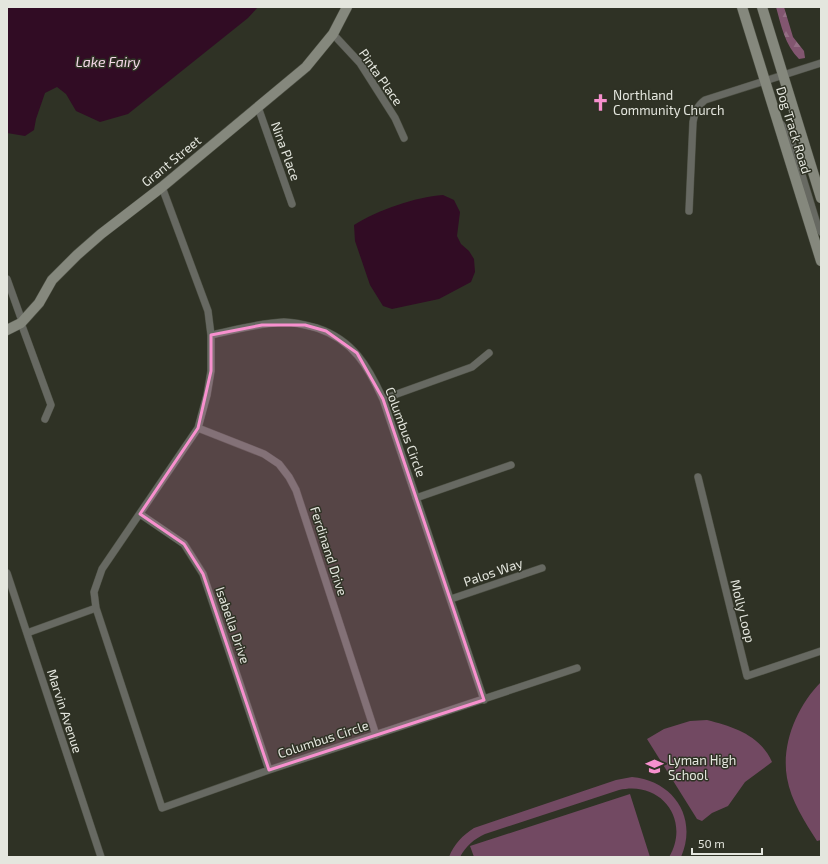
<svg xmlns="http://www.w3.org/2000/svg" width="828" height="864" font-family="'Exo 2',sans-serif">
  <style>
    .forest { fill: url(#forest-firs) }
    .pitch { fill: #724962 }
    .water { fill: #310c24 }
    .lines { fill: none; stroke-linecap: round; stroke-linejoin: round }
    .street-casing { stroke: #4c4f43; stroke-width: 8 }
    .secondary-casing { stroke: #4c4f43; stroke-width: 11 }
    .street { stroke: #676962; stroke-width: 7 }
    .secondary { stroke: #85887d; stroke-width: 10 }
    .marked { fill: #f790ce; fill-opacity: 0.2; stroke: #f790ce; stroke-width: 3; stroke-linejoin: round }
    .labels { text-anchor: middle; dominant-baseline: central; stroke-width: 3; stroke-linejoin: round; paint-order: stroke }
    .street-label { font-size: 13px; fill: #e4e6de; stroke: #2f3225 }
    .poi-label { font-size: 13px; fill: #e4e6de; stroke: #2f3225; text-anchor: start }
    .water-label { font-size: 14px; font-style: italic; fill: #f6d8e9; stroke: #2f3225 }
  </style>
  <defs>
    <pattern id="forest-firs" width="22" height="20" patternUnits="userSpaceOnUse"><rect width="22" height="20" fill="#825670"/><path d="M5 1l3.5 6h-7zM16 11l3.5 6h-7z" fill="#946e84"/></pattern>
  </defs>
  <rect width="100%" height="100%" fill="#2f3225"/>
  <!-- forest -->
  <path class="forest" d="M 776,7 L 784,7 L 793,37 L 804,51 L 805,58 L 799,59 C 785,45 781,25 776,7 Z"/>
  <!-- pitch -->
  <path class="pitch" d="M 821,682 L 821,840 L 817,841 C 805,822 791,801 787,778 C 781,744 797,706 821,682 Z
    M 707,720 C 734,727 760,735 772,762 L 745,782 L 728,806 L 712,813 L 702,821 L 697,819 L 647,739 L 664,729 L 690,721 Z
    M 632,777 C 674,781 698,818 681,857 L 669,857 C 691,820 661,780 619,790 L 485,834 C 474,839 466,846 460,857 L 449,857 C 454,844 463,835 474,828 L 616,780 Z
    M 630,794 L 650,857 L 474,857 L 470,846 Z"/>
  <!-- water -->
  <path class="water" d="M 7,7 L 258,7 L 248,18 L 128,114 L 100,122 L 76,111 L 66,94 L 57,87 L 45,93 L 36,119 L 34,130 L 25,136 L 7,133 Z
    M 443,195 L 454,200 L 460,212 L 457,236 L 461,244 L 469,251 L 474,259 L 475,272 L 471,282 L 439,299 L 392,309 L 383,306 L 370,285 L 355,241 L 354,225 C 378,210 415,197 443,195 Z"/>
  <g class="lines">
    <defs>
      <path id="street" d="M 333,34 L 360,63 L 395,118 L 404,138
        M 258,107 L 292,204
        M 781,124 L 791,139 L 817,224 L 821,232
        M 162,187 L 208,311 L 211,335 L 211,371 L 207,395 L 198,428 L 102,569 L 94,592 L 96,608 L 162,808 L 269,770 L 577,668
        M 689,211 L 693,122 C 695,112 697,106 705,100 L 821,63
        M 7,279 L 22,321
        M 21,323 L 51,405 L 45,419
        M 211,335 C 235,330 259,323 284,322 C 295,322 306,325 317,328 C 353,340 368,366 383,399 L 484,700
        M 383,399 L 472,367 L 489,353
        M 198,428 L 264,454 L 279,464 L 289,477 L 296,490 L 376,735
        M 698,477 L 747,676 L 821,651
        M 416,498 L 511,465
        M 140,514 L 184,544 L 203,574 L 269,770
        M 7,573 L 101,857
        M 451,599 L 542,568
        M 27,633 L 96,608"/>
      <path id="secondary" d="M 742,7 L 821,261
        M 762,7 L 821,198
        M 7,330 L 21,323 L 39,303 L 52,280 L 77,255 L 101,234 L 162,187 L 306,67 L 333,34 L 347,7"/>
    </defs>
    <!-- street casing -->
    <use href="#street" class="street-casing"/>
    <!-- secondary casing -->
    <use href="#secondary" class="secondary-casing"/>
    <!-- street -->
    <use href="#street" class="street"/>
    <!-- secondary -->
    <use href="#secondary" class="secondary"/>
  </g>
  <!-- marked area -->
  <path class="marked" d="M 262,325 L 305,325 L 326,331 L 357,353 L 383,399 L 484,700 L 269,770 L 203,574 L 184,544 L 140,514 L 198,428 L 211,371 L 211,335 Z"/>
  <!-- icons -->
  <defs>
    <symbol id="church-bare" viewBox="-9 -9 18 18"><path d="M-1.2-6h2.4v3.5h3.3v2.4h-3.3V6h-2.4V-.1h-3.3v-2.4h3.3Z" fill="#f790ce" stroke="#2f3225" stroke-width="2.5" paint-order="stroke"/></symbol>
    <symbol id="school-bare" viewBox="-9 -9 18 18"><path d="M0-5L7-2L0 1L-7-2ZM-4 1L0 2.5L4 1V4Q0 6-4 4Z" fill="#f790ce" stroke="#2f3225" stroke-width="2.5" paint-order="stroke"/></symbol>
  </defs>
  <g fill-rule="evenodd">
    <use href="#church-bare" x="588" y="90" width="25" height="25"/>
    <use href="#school-bare" x="642" y="754" width="25" height="25"/>
  </g>
  <g class="labels">
    <!-- street labels -->
    <g class="street-label">
      <text transform="translate(381 77) rotate(55)">Pinta Place</text>
      <text transform="translate(794 130) rotate(73)">Dog Track Road</text>
      <text transform="translate(286 151) rotate(70)">Nina Place</text>
      <text transform="translate(171 161) rotate(-39)">Grant Street</text>
      <text transform="translate(406 432) rotate(70)">Columbus Circle</text>
      <text transform="translate(329 551) rotate(72)">Ferdinand Drive</text>
      <text transform="translate(493 572) rotate(-19)">Palos Way</text>
      <text transform="translate(743 611) rotate(76)">Molly Loop</text>
      <text transform="translate(233 625) rotate(71)">Isabella Drive</text>
      <text transform="translate(65 711) rotate(72)">Marvin Avenue</text>
      <text transform="translate(323 739) rotate(-18)">Columbus Circle</text>
    </g>
    <!-- poi labels -->
    <g class="poi-label">
      <text x="613" y="95">Northland<tspan x="613" dy="15">Community Church</tspan></text>
      <text x="668" y="760">Lyman High<tspan x="668" dy="15">School</tspan></text>
    </g>
    <!-- water labels -->
    <g class="water-label">
      <text x="108" y="61">Lake Fairy</text>
    </g>
  </g>
  <!-- border -->
  <rect width="828" height="864" fill="none" stroke="#e4e6de" stroke-width="16"/>
  <!-- scale -->
  <path d="M692 848v6h70v-6" fill="none" stroke="#e4e6de" stroke-width="2"/>
  <text x="698" y="848" font-size="12" fill="#e4e6de" stroke="#2f3225" stroke-width="3" paint-order="stroke">50 m</text>
</svg>
